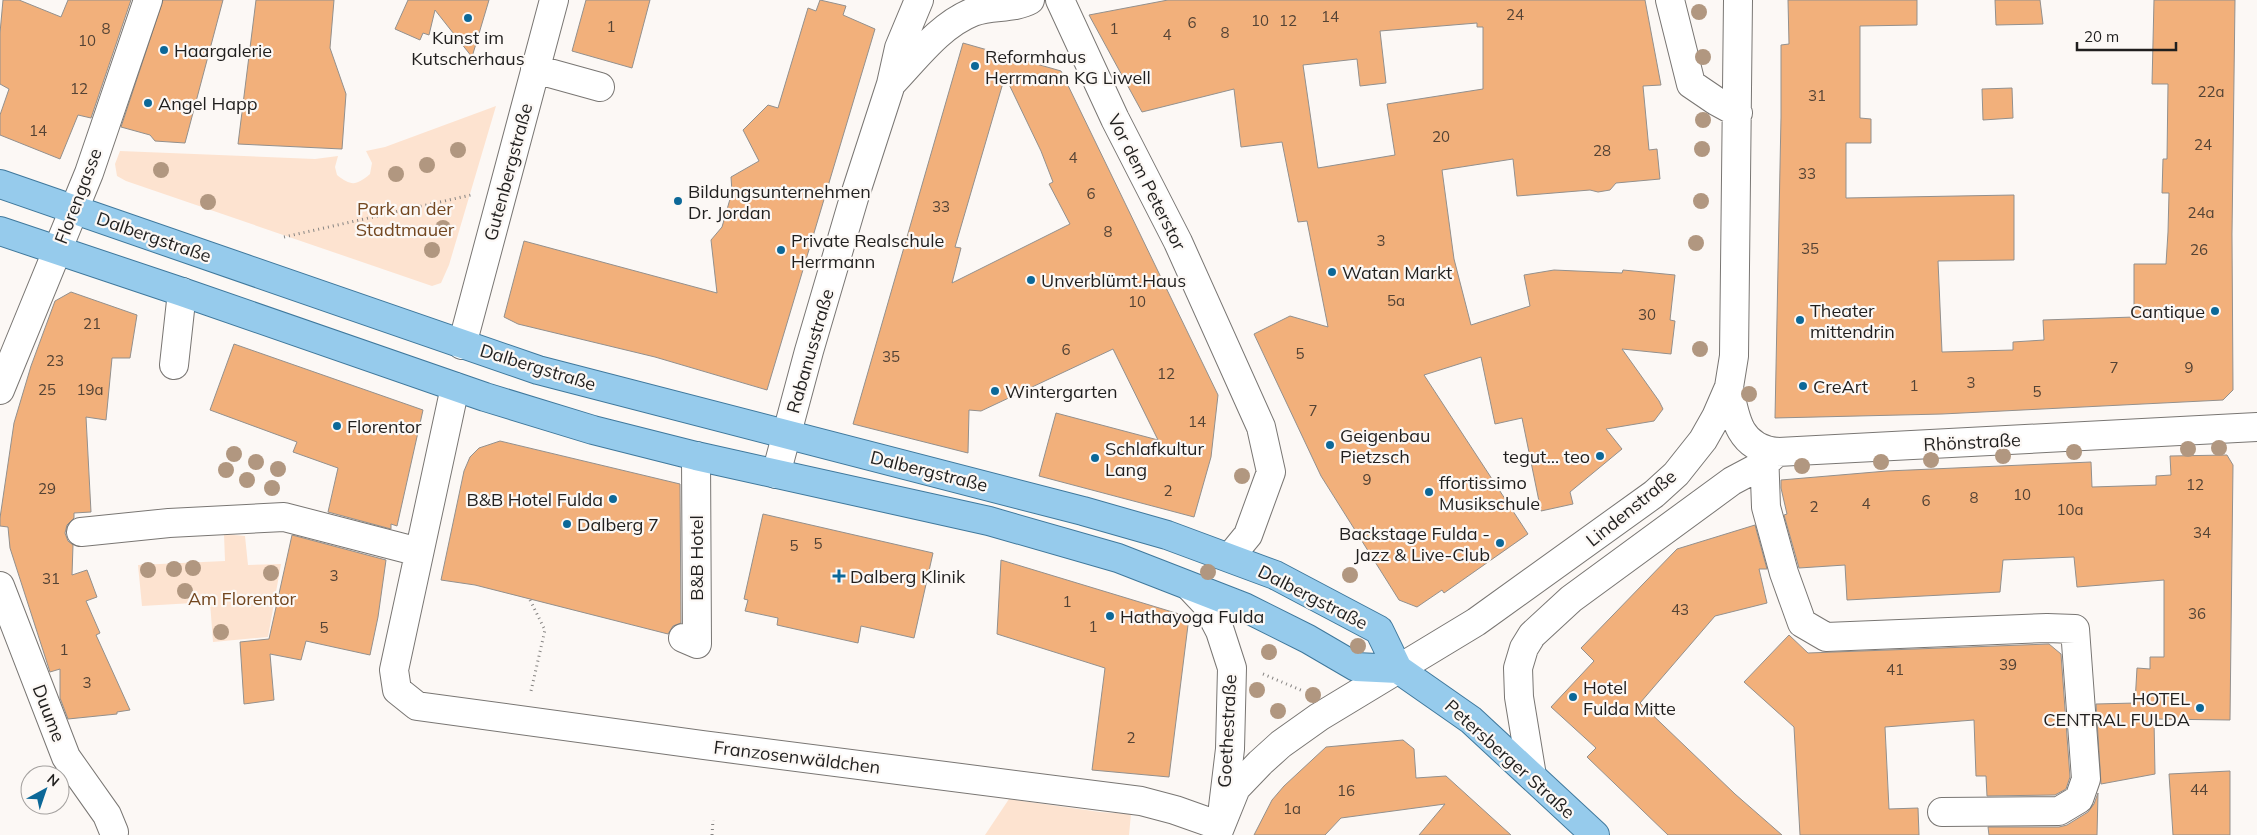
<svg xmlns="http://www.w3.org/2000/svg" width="2257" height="835" font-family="Mulish,sans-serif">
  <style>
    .green { fill: #fde3d0 }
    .building { fill: #f2b07b; stroke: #93908d; fill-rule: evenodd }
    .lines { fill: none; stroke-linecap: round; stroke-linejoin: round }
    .minor-casing { stroke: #797673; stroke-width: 30 }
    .major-casing { stroke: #3f789c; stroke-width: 30 }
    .path { stroke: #868482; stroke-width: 3; stroke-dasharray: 1 4; stroke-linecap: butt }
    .minor { stroke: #fff; stroke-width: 28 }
    .major { stroke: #96cbec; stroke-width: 28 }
    .tree { fill: #b19780 }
    .poi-dot { fill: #0c6898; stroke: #fcf8f5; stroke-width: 2 }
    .labels { text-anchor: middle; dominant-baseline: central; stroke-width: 4.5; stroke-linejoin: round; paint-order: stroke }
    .number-label { font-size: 15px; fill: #544335 }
    .poi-label { font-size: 18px; fill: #201f1e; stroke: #fcf8f5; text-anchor: start }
    .street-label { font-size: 18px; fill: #201f1e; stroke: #fcf8f5 }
    .park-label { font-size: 18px; fill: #734720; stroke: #fcf8f5 }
  </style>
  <rect width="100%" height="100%" fill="#fcf8f5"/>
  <!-- green -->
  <path class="green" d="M 496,106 L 449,265 L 441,283 L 432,286 L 126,181 L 117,176 L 115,164 L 120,151 L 315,159 L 338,156 L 335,167 L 337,175 C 351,186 356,186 370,174 L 372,163 L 366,151 L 385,147 Z
    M 224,534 L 245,536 L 248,565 L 281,564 L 268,637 L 213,642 L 210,602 L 142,606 L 138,565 L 225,561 Z
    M 1009,799 L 1100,812 L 1131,814 L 1129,835 L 985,835 Z"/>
  <!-- building -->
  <path class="building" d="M 3,0 L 19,0 L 61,17 L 68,0 L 131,0 L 91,118 L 78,115 L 60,159 L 0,135 L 0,115 L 9,89 L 0,84 L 0,33 Z
    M 163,0 L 223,0 L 185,143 L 155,141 L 150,135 L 121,127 Z
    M 256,0 L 334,0 L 330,48 L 346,94 L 342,149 L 238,144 Z
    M 408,0 L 489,0 L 472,57 L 435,10 L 429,35 L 423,33 L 420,40 L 395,29 Z
    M 586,0 L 650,0 L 632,68 L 572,51 Z
    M 820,0 L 846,6 L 843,15 L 875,29 L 767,390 L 655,357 L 518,324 L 504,317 L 524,241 L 717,293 L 711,240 L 722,227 L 732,192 L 731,177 L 759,161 L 743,130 L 768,105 L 778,108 L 808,8 L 816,11 Z
    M 1168,0 L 1645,0 L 1661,85 L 1643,86 L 1649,150 L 1657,149 L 1660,179 L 1616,183 L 1610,190 L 1598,192 L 1590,190 L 1517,196 L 1513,159 L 1442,170 L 1454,259 L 1471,325 L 1530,306 L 1524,275 L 1554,270 L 1622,273 L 1623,270 L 1675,275 L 1670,320 L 1675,321 L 1671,354 L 1622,349 L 1659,401 L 1663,409 L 1654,421 L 1606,429 L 1622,449 L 1570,492 L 1573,504 L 1541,511 L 1522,418 L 1495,424 L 1481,357 L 1424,375 L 1528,534 L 1444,593 L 1442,590 L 1417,607 L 1399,600 L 1321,476 L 1254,334 L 1290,316 L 1328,327 L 1307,221 L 1298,222 L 1282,142 L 1241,147 L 1234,89 L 1142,112 L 1089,15 ZM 1477,23 L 1477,27 L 1483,27 L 1483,89 L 1387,104 L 1395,155 L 1318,168 L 1303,65 L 1357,59 L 1360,86 L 1386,83 L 1380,31 Z
    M 1788,0 L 1917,0 L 1917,25 L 1860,26 L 1860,118 L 1871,119 L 1871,143 L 1846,143 L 1846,198 L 2014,195 L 2014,260 L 1938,261 L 1942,352 L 2013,350 L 2013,342 L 2044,340 L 2043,320 L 2134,317 L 2134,264 L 2166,264 L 2168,232 L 2169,193 L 2162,193 L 2163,159 L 2167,159 L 2168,84 L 2152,84 L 2154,0 L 2235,0 L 2232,234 L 2233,390 L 2223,400 L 1942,414 L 1775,418 L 1781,117 L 1781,45 L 1789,44 Z
    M 1995,0 L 2040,0 L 2043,24 L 1996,25 Z
    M 963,43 L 1061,71 L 1218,395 L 1211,457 L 1194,517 L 1039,476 L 1056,413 L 1158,440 L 1113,349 L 981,411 L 969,410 L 968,453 L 853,424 ZM 1005,76 L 1041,151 L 1053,182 L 1049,184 L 1070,224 L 952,283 L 961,248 L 955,247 Z
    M 2012,88 L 2013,118 L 1983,120 L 1982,89 Z
    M 71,292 L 137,315 L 130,358 L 112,358 L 106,420 L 86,417 L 91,512 L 74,513 L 74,518 L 67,525 L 65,533 L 68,541 L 73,545 L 72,575 L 87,570 L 97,597 L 86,601 L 100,633 L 96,635 L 130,710 L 117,712 L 117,714 L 68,719 L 60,698 L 60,669 L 50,672 L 10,548 L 8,527 L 0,526 L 0,518 L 14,423 L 31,366 L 55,301 Z
    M 234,344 L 423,410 L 397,526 L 391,524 L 391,529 L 328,512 L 338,468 L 293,452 L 297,442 L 210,410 Z
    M 500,441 L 680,484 L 681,623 L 673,626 L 668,634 L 475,585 L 441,580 L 464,471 L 470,457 L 479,448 Z
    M 2227,455 L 2233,465 L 2230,720 L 2154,719 L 2155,774 L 2101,784 L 2096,704 L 2135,703 L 2137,668 L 2150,669 L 2150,657 L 2164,657 L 2164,580 L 2077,587 L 2074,557 L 2003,560 L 2000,592 L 1847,600 L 1845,565 L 1799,568 L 1784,515 L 1787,514 L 1781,488 L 1781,480 L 1887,471 L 2091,462 L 2092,487 L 2156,485 L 2156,476 L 2171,475 L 2170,456 Z
    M 763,514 L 933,553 L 914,638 L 861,626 L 858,643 L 777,625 L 778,618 L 745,611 L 748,600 L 744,599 Z
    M 1755,525 L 1767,569 L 1759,569 L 1767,603 L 1715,616 L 1640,703 L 1735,794 L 1782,835 L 1668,835 L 1587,757 L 1596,748 L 1551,707 L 1594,661 L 1581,648 L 1677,549 Z
    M 292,535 L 386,560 L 378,617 L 370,655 L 306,641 L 301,660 L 270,654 L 274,700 L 244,704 L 240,642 L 269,639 Z
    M 1001,560 L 1189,617 L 1169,777 L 1092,770 L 1105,668 L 997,634 Z
    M 1789,635 L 1808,653 L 2049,644 L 2061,654 L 2070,777 L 2066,789 L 2055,795 L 1987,796 L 1986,776 L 1976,776 L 1974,720 L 1885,727 L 1889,809 L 1918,808 L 1919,835 L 1800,835 L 1794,727 L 1744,682 Z
    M 1403,740 L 1414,749 L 1416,778 L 1446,776 L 1511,835 L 1419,835 L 1445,804 L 1341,818 L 1325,835 L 1254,835 L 1272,800 L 1284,786 L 1326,747 Z
    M 2230,771 L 2230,835 L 2173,835 L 2169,774 Z
    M 2098,793 L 2097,835 L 1989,835 L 1988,827 L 2059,827 L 2067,825 L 2088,812 L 2094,804 Z"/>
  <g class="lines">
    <defs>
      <path id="minor" d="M 1060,0 L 1115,119 L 1178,242 L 1261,427 L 1271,472 L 1248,535 L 1230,557
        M 1670,0 L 1691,84 L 1716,101 L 1738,113
        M 535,69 L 600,87
        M 892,83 C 916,58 940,25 973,12 C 991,5 1014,9 1030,0
        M 462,345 L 554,0
        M 174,365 L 182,292
        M 455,387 L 394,670 L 397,690 L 417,706 L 703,745 L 1141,801 L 1175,810 L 1220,826
        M 1729,387 C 1735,420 1740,448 1777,452 L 2257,427
        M 0,390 L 89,173 L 148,0
        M 1764,451 L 1766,507 L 1784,573 L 1802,623 L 1826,637 L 2047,628 L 2075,629 L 2086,779 L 2079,799 L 2059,811 L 1942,812
        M 776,474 L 809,351 L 854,198 L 891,84 L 899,48 L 919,0
        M 81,532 L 169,523 L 284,517 L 419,552
        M 0,586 L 66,757 L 107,815 L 114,832
        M 1190,587 L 1206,604 L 1220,631 L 1232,668 L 1230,749 L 1223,807
        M 683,638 L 697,644 L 696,456
        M 1532,776 L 1519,697 L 1518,668 L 1524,648 L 1532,635 L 1571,599 L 1732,481 L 1764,464 L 1776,453
        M 1217,835 L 1236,788 L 1260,763 L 1281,744 L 1319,717 L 1476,622 L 1654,494 L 1676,474 L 1703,440 L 1716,417 L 1729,387 L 1734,356 L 1738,0"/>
      <path id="major" d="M 0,184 L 538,370 L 1083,511 L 1167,535 L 1275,575 L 1379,630 L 1398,669 L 1471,720 L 1595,835
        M 0,231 L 182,292 L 485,397 L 593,430 L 696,456 L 989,521 L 1118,558 L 1244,607 L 1308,639 L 1356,667 L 1398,669"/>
    </defs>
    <!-- minor casing -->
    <use href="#minor" class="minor-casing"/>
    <!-- major casing -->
    <use href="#major" class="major-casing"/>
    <!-- path -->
    <path class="path" d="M 284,237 L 471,195
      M 530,600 L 545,630 L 531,691
      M 1263,674 L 1303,691
      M 712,835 L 713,820"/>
    <!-- minor -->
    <use href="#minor" class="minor"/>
    <!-- major -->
    <use href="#major" class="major"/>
  </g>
  <!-- trees -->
  <g class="tree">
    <circle cx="1699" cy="12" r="8"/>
    <circle cx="1703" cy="57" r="8"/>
    <circle cx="1703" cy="120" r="8"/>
    <circle cx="1702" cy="149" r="8"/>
    <circle cx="458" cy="150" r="8"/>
    <circle cx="427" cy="165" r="8"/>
    <circle cx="161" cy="170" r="8"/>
    <circle cx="396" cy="174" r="8"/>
    <circle cx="1701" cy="201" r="8"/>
    <circle cx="208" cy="202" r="8"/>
    <circle cx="443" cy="228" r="8"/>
    <circle cx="1696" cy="243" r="8"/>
    <circle cx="432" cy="250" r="8"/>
    <circle cx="1700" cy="349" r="8"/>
    <circle cx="1749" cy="394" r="8"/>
    <circle cx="2219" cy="448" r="8"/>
    <circle cx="2188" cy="449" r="8"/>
    <circle cx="2074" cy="452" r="8"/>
    <circle cx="234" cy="454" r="8"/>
    <circle cx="2003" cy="456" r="8"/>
    <circle cx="1931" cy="460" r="8"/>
    <circle cx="256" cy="462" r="8"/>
    <circle cx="1881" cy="462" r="8"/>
    <circle cx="1802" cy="466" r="8"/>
    <circle cx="278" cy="469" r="8"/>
    <circle cx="226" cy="470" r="8"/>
    <circle cx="1242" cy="476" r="8"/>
    <circle cx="247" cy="480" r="8"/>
    <circle cx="272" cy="488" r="8"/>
    <circle cx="193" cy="568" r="8"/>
    <circle cx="174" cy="569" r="8"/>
    <circle cx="148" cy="570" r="8"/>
    <circle cx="1208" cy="572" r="8"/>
    <circle cx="271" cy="573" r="8"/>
    <circle cx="1350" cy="575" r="8"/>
    <circle cx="185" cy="591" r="8"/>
    <circle cx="221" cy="632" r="8"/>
    <circle cx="1358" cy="646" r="8"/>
    <circle cx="1269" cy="652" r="8"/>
    <circle cx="1257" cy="690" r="8"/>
    <circle cx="1313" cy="695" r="8"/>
    <circle cx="1278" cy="711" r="8"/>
  </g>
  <!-- markers -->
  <g class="poi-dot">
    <circle cx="468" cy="18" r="5"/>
    <circle cx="164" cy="50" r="5"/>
    <circle cx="975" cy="66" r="5"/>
    <circle cx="148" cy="103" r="5"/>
    <circle cx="678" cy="201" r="5"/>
    <circle cx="781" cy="250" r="5"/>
    <circle cx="1332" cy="272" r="5"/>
    <circle cx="1031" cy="280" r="5"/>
    <circle cx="2215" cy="311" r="5"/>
    <circle cx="1800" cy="320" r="5"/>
    <circle cx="1803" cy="386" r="5"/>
    <circle cx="995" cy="391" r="5"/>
    <circle cx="337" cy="426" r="5"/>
    <circle cx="1330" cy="445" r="5"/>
    <circle cx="1600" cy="456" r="5"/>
    <circle cx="1095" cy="458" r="5"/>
    <circle cx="1429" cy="492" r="5"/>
    <circle cx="613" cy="499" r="5"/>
    <circle cx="567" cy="524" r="5"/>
    <circle cx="1500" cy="543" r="5"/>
    <path d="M836.5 568.5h5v5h5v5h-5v5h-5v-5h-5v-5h5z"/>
    <circle cx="1110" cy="616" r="5"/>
    <circle cx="1573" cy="697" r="5"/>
    <circle cx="2200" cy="708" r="5"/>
  </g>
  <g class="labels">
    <!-- number labels -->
    <g class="number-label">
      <text x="1515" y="14">24</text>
      <text x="1330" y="16">14</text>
      <text x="1260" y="20">10</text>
      <text x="1288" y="20">12</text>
      <text x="1192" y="22">6</text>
      <text x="611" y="26">1</text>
      <text x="106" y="28">8</text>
      <text x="1114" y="28">1</text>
      <text x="1225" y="32">8</text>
      <text x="1167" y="34">4</text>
      <text x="87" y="40">10</text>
      <text x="79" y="88">12</text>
      <text x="2211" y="91">22a</text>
      <text x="1817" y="95">31</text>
      <text x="38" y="130">14</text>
      <text x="1441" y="136">20</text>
      <text x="2203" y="144">24</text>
      <text x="1602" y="150">28</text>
      <text x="1073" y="157">4</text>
      <text x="1807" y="173">33</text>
      <text x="1091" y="193">6</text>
      <text x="941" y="206">33</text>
      <text x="2201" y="212">24a</text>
      <text x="1108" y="231">8</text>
      <text x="1381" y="240">3</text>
      <text x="1810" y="248">35</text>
      <text x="2199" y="249">26</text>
      <text x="1396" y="300">5a</text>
      <text x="1137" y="301">10</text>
      <text x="1647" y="314">30</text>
      <text x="92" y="323">21</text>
      <text x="1066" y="349">6</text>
      <text x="1300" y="353">5</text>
      <text x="891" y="356">35</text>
      <text x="55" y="360">23</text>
      <text x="2114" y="367">7</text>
      <text x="2189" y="367">9</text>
      <text x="1166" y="373">12</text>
      <text x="1971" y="382">3</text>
      <text x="1914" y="385">1</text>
      <text x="47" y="389">25</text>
      <text x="90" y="389">19a</text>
      <text x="2037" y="391">5</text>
      <text x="1313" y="410">7</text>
      <text x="1197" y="421">14</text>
      <text x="1367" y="479">9</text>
      <text x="2195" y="484">12</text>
      <text x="47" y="488">29</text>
      <text x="1168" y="490">2</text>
      <text x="2022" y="494">10</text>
      <text x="1974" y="497">8</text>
      <text x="1926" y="500">6</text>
      <text x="1866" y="503">4</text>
      <text x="1814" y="506">2</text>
      <text x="2070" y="509">10a</text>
      <text x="2202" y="532">34</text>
      <text x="818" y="543">5</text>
      <text x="794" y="545">5</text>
      <text x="334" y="575">3</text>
      <text x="51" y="578">31</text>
      <text x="1067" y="601">1</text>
      <text x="1680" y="609">43</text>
      <text x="2197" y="613">36</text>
      <text x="1093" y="626">1</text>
      <text x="324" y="627">5</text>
      <text x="64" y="649">1</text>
      <text x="2008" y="664">39</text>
      <text x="1895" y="669">41</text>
      <text x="87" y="682">3</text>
      <text x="1131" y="737">2</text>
      <text x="2199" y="789">44</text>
      <text x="1346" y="790">16</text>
      <text x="1292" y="808">1a</text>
    </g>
    <!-- poi labels -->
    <g class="poi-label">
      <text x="468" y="37" text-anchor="middle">Kunst im<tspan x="468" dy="21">Kutscherhaus</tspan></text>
      <text x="174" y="50">Haargalerie</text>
      <text x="985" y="56">Reformhaus<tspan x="985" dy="21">Herrmann KG Liwell</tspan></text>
      <text x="158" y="103">Angel Happ</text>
      <text x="688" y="191">Bildungsunternehmen<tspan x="688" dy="21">Dr. Jordan</tspan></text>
      <text x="791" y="240">Private Realschule<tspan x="791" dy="21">Herrmann</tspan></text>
      <text x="1342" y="272">Watan Markt</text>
      <text x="1041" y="280">Unverblümt.Haus</text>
      <text x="1810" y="310">Theater<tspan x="1810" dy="21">mittendrin</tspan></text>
      <text x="2205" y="311" text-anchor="end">Cantique</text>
      <text x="1813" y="386">CreArt</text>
      <text x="1005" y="391">Wintergarten</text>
      <text x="347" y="426">Florentor</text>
      <text x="1340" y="435">Geigenbau<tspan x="1340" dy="21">Pietzsch</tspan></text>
      <text x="1105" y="448">Schlafkultur<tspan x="1105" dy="21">Lang</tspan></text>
      <text x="1590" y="456" text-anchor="end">tegut… teo</text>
      <text x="1439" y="482">ffortissimo<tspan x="1439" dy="21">Musikschule</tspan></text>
      <text x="603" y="499" text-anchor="end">B&amp;B Hotel Fulda</text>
      <text x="577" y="524">Dalberg 7</text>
      <text x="1490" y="533" text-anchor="end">Backstage Fulda -<tspan x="1490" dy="21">Jazz &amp; Live-Club</tspan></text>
      <text x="850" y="576">Dalberg Klinik</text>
      <text x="1120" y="616">Hathayoga Fulda</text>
      <text x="1583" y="687">Hotel<tspan x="1583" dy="21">Fulda Mitte</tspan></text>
      <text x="2190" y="698" text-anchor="end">HOTEL<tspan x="2190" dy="21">CENTRAL FULDA</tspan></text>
    </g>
    <!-- street labels -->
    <g class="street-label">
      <text transform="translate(508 172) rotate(-75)">Gutenbergstraße</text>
      <text transform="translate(1147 182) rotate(63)">Vor dem Peterstor</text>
      <text transform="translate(78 196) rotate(-69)">Florengasse</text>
      <text transform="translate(154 237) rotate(19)">Dalbergstraße</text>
      <text transform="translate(810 351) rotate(-74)">Rabanusstraße</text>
      <text transform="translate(538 367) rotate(17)">Dalbergstraße</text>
      <text transform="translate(1972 442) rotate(-3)">Rhönstraße</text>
      <text transform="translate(929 471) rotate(14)">Dalbergstraße</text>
      <text transform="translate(1631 508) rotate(-39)">Lindenstraße</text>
      <text transform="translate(696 558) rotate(-90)">B&amp;B Hotel</text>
      <text transform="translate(1313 597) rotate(27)">Dalbergstraße</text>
      <text transform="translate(49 713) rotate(69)">Duume</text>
      <text transform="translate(1227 731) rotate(-87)">Goethestraße</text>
      <text transform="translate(797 757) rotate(7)">Franzosenwäldchen</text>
      <text transform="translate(1510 759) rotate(42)">Petersberger Straße</text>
    </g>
    <!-- park labels -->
    <g class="park-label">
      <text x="405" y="208">Park an der<tspan x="405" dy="21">Stadtmauer</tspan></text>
      <text x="242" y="598">Am Florentor</text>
    </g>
  </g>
  <!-- north arrow -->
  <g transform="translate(45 790) rotate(40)"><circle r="24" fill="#fcf8f5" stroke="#a4a19f"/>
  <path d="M0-4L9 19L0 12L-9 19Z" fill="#0c6898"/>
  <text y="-8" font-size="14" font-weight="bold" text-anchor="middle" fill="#201f1e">N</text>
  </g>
  <!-- scale -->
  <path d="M2077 42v8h99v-8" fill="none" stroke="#201f1e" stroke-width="2.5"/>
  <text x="2084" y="42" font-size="15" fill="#201f1e" stroke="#fcf8f5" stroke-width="4" paint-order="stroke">20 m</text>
</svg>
